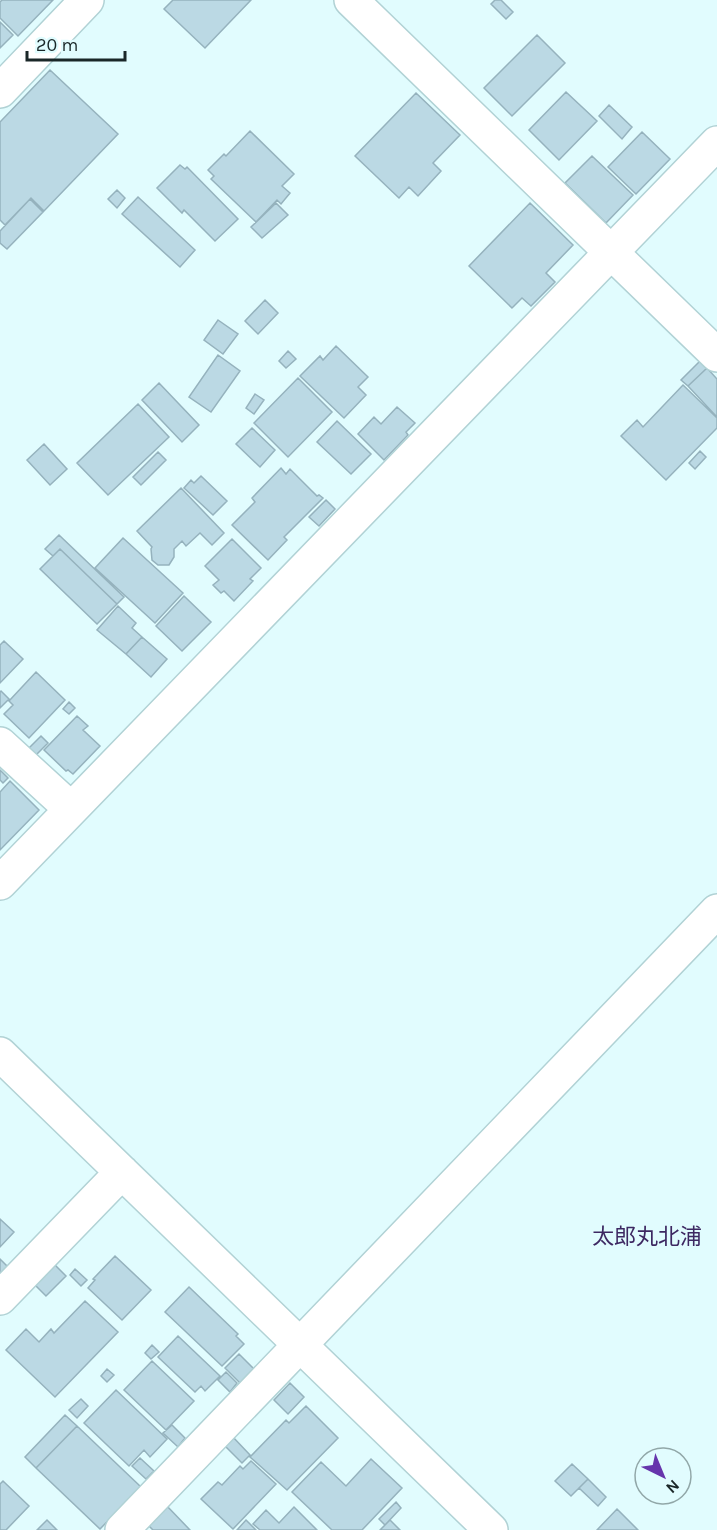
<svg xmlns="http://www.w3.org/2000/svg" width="717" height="1530" font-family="Karla,'Noto Sans JP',sans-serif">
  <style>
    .building { fill: #bbd9e4; stroke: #95b2bd; stroke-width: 1.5 }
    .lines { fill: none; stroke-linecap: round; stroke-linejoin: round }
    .street-casing { stroke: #b1d2d5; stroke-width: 36 }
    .street { stroke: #fff; stroke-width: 33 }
    .labels { text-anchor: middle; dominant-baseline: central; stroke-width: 4.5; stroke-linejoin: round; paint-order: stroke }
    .quarter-label { font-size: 22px; fill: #3d2862; stroke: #e1fcfe }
  </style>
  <rect width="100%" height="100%" fill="#e1fcfe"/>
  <!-- building -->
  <path class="building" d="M 2,0 L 53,0 L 18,36 L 0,18 L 0,2 Z
    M 173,0 L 251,0 L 205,48 L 164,9 Z
    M 495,0 L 501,0 L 513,12 L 506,19 L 491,4 Z
    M 0,22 L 13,35 L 0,48 Z
    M 537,35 L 565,63 L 512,116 L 484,88 Z
    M 50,70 L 118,134 L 44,211 L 31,198 L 5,225 L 0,220 L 0,122 Z
    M 566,92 L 597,121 L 559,160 L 529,130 Z
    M 416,93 L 460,135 L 433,163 L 441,171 L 418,196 L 409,187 L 399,198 L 355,156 Z
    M 609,105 L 632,127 L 622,139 L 599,116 Z
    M 250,131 L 294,174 L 282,186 L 290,193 L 281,204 L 277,200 L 256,222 L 211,179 L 214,176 L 208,170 L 224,154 L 226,156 Z
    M 642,132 L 670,159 L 636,194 L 608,167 Z
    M 592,156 L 633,195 L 606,223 L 565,183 Z
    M 180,165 L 185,169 L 187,167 L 238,219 L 215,241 L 184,210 L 182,213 L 157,188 Z
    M 117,190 L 125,198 L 117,208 L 108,199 Z
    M 138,197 L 195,250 L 180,267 L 122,214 Z
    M 30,199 L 43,212 L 7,249 L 0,243 L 0,231 Z
    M 276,203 L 288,215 L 262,238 L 251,227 Z
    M 530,203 L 573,245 L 546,273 L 555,282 L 531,306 L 522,298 L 512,308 L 469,266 Z
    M 265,300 L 278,313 L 258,334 L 245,321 Z
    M 218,320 L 238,334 L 223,354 L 204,340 Z
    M 336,346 L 368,377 L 358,387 L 366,395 L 344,418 L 300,376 L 320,356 L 323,360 Z
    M 288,351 L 296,359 L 286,368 L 279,361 Z
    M 218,355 L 240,371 L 211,412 L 189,397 Z
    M 700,361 L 707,368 L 688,386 L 681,380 Z
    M 707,368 L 717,379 L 717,417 L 688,386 Z
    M 298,378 L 332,412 L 288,457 L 254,423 Z
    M 159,383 L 199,425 L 182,442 L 142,400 Z
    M 683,385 L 717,418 L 717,428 L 666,480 L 621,436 L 637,420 L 643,427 Z
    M 255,394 L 264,400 L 254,414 L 246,408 Z
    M 138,404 L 169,437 L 108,495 L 77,463 Z
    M 397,407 L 415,423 L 406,432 L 408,435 L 384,460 L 358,434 L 374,417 L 381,424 Z
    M 337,421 L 371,454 L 351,474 L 317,442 Z
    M 252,428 L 275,450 L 260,467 L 236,444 Z
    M 44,444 L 67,469 L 50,485 L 27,460 Z
    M 700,451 L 706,457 L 695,469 L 689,463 Z
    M 158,452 L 166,460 L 141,485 L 133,477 Z
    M 281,468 L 286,474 L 290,469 L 317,496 L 319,495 L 323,498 L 284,537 L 287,540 L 268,560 L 232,525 L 255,502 L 252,498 Z
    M 201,476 L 227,501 L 213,515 L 184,488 L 191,480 L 194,483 Z
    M 181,488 L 224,533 L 212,545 L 200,533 L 186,546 L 182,541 L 174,549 L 174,557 L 169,565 L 158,565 L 152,560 L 151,549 L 152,547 L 137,531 Z
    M 326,500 L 335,509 L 319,526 L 309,517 Z
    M 59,535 L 124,597 L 117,604 L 60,549 L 53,556 L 45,549 Z
    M 123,538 L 183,593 L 155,623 L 95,568 Z
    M 232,539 L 261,568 L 250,579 L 253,581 L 234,601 L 224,591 L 221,593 L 213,585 L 219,580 L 205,566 Z
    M 60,549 L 117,604 L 97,624 L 40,569 Z
    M 184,596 L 211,622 L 182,651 L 156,626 Z
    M 118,606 L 136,623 L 132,628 L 142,637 L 126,654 L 97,630 Z
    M 142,637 L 167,659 L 151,677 L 126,654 Z
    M 4,641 L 23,659 L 0,683 L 0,645 Z
    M 36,672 L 65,700 L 29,738 L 4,714 L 13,705 L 9,701 Z
    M 1,691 L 9,699 L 0,708 L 0,692 Z
    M 69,702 L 75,708 L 69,714 L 63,709 Z
    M 77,716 L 88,726 L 83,730 L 100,746 L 73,774 L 68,770 L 66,771 L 44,750 Z
    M 41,736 L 48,743 L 35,756 L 28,749 Z
    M 0,770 L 8,778 L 3,783 L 0,780 Z
    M 10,781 L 39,810 L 0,850 L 0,792 Z
    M 0,1219 L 14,1232 L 0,1247 Z
    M 115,1256 L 151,1290 L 122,1320 L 88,1288 L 95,1280 L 93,1279 Z
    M 0,1259 L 8,1267 L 0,1275 Z
    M 53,1263 L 66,1276 L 46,1296 L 33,1283 Z
    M 75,1269 L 87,1280 L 81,1286 L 70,1275 Z
    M 189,1287 L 238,1334 L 236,1336 L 244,1344 L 222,1366 L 165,1312 Z
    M 85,1301 L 118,1332 L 55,1397 L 6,1350 L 26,1329 L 39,1342 L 51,1329 L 54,1333 Z
    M 178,1336 L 220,1376 L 205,1391 L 201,1386 L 195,1392 L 158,1357 Z
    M 152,1345 L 159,1352 L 151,1359 L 145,1353 Z
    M 239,1354 L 254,1369 L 240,1383 L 225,1368 Z
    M 152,1361 L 194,1401 L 166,1430 L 124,1390 Z
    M 107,1369 L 114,1375 L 107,1382 L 101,1376 Z
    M 226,1372 L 237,1383 L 230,1392 L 218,1380 Z
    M 290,1383 L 304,1397 L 288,1414 L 274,1400 Z
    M 116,1390 L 167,1439 L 150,1457 L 144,1450 L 129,1466 L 84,1423 Z
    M 81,1399 L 88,1406 L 77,1418 L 69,1410 Z
    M 306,1406 L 338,1438 L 287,1490 L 250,1457 L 286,1420 L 289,1423 Z
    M 65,1415 L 77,1426 L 36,1468 L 25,1457 Z
    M 172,1425 L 185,1438 L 178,1447 L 163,1433 Z
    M 77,1426 L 141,1487 L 100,1529 L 36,1468 Z
    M 232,1436 L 250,1455 L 242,1463 L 224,1445 Z
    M 140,1458 L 154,1471 L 146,1479 L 132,1466 Z
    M 371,1459 L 402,1488 L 362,1530 L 332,1530 L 292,1492 L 321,1462 L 346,1486 Z
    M 251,1461 L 276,1484 L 233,1529 L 201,1499 L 218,1482 L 222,1485 L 240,1466 L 243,1469 Z
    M 572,1464 L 588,1479 L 571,1496 L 555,1481 Z
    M 588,1479 L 606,1497 L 598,1506 L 579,1488 Z
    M 3,1481 L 29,1506 L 6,1530 L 0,1530 L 0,1484 Z
    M 396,1502 L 401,1508 L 385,1525 L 379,1519 Z
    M 166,1505 L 190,1530 L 153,1530 L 147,1524 Z
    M 294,1507 L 317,1530 L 260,1530 L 253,1524 L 266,1510 L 279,1523 Z
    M 617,1509 L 638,1530 L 597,1530 Z
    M 47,1520 L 57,1530 L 37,1530 Z
    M 246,1520 L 256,1530 L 237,1530 Z
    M 390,1520 L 400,1530 L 380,1530 Z"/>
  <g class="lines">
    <defs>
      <path id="street" d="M 351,0 L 717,355
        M 0,91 L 87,0
        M 0,744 L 71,809
        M 0,883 L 717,143
        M 0,1054 L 491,1530
        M 0,1298 L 122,1172
        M 122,1530 L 717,911"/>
    </defs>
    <!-- street casing -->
    <use href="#street" class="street-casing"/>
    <!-- street -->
    <use href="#street" class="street"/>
  </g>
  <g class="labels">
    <!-- quarter labels -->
    <g class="quarter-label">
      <text x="647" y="1237">太郎丸北浦</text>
    </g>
  </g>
  <!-- north arrow -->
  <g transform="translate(663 1476) rotate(137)"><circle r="28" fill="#e1fcfe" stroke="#91a7a8" stroke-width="1.5"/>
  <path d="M0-4.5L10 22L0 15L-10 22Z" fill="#6635ac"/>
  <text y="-9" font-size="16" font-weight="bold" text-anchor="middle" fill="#1a2728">N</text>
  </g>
  <!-- scale -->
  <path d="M27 51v9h98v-9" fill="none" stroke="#1a2728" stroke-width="3"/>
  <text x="36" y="51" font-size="18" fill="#1a2728" stroke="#e1fcfe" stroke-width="4.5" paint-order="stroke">20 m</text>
</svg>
